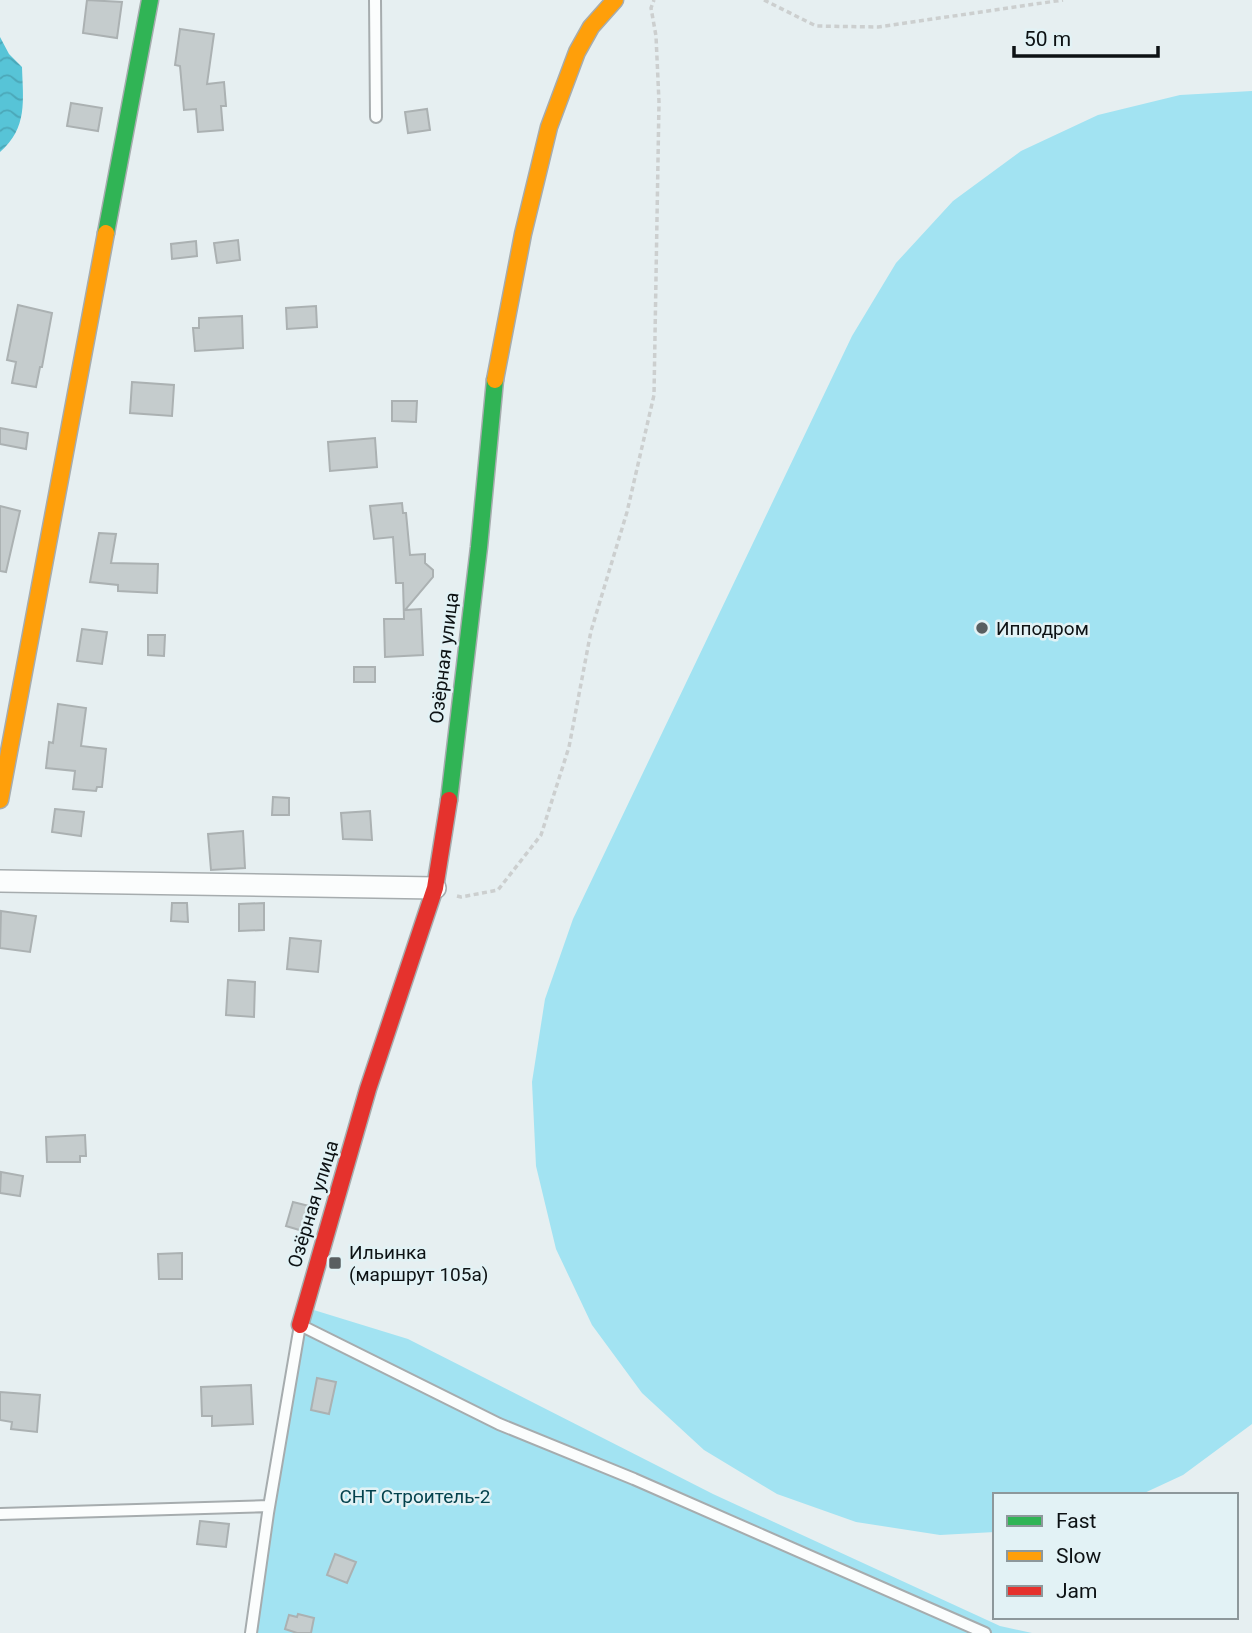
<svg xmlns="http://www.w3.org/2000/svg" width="1252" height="1633" font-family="Roboto,sans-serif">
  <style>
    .garden { fill: #a2e3f2 }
    .water { fill: url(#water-waves) }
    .building { fill: #c5cccd; stroke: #abb1b2; stroke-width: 2 }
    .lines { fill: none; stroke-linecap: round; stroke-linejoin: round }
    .lane-casing { stroke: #a6acae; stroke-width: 14 }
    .street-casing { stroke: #a6acae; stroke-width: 24 }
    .fast-casing { stroke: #a6acae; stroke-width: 19 }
    .slow-casing { stroke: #a6acae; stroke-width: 19 }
    .jam-casing { stroke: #a6acae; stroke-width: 19 }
    .path { stroke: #cccfcf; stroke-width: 3.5; stroke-dasharray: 5 3.5; stroke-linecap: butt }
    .lane { stroke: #fbfdfd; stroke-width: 10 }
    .street { stroke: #fbfdfd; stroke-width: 21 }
    .fast { stroke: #30b455; stroke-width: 16 }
    .slow { stroke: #ff9f0a; stroke-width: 16 }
    .jam { stroke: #e5322d; stroke-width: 16 }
    .poi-dot { fill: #595f61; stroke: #e2f2f5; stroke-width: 2.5 }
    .labels { text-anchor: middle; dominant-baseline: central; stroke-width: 5; stroke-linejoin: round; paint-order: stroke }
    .poi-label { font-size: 19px; fill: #0d1214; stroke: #e2f2f5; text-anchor: start }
    .street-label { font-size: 19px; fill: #0d1214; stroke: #e2f2f5 }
    .park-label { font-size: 19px; fill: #03424d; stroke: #e2f2f5 }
  </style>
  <defs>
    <pattern id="water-waves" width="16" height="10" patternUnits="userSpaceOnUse" patternTransform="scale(1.75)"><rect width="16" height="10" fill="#57c4d7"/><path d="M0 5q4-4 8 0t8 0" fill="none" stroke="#4ba7b8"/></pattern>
  </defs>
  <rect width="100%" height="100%" fill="#e6eff1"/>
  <!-- garden -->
  <path class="garden" d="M 1252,91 L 1252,1424 L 1183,1475 L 1140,1495 L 995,1495 L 995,1532 L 940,1535 L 856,1522 L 777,1494 L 704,1450 L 642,1393 L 592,1325 L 556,1249 L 536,1166 L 532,1082 L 545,999 L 573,919 L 852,336 L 896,263 L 953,201 L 1021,151 L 1098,115 L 1180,95 Z
    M 304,1307 L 408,1339 L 713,1494 L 1000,1626 L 1032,1633 L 255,1633 Z"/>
  <!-- water -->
  <path class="water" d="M 0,37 L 9,54 L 22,67 C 23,100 28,128 0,152 Z"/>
  <!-- building -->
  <path class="building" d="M 87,0 L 122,2 L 117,38 L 83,33 Z
    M 180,29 L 214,34 L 207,84 L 224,82 L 226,106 L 221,106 L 223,130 L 198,132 L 196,109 L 184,110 L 180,66 L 175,65 Z
    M 71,103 L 102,108 L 98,131 L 67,126 Z
    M 427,109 L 430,130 L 408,133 L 405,112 Z
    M 238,240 L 240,260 L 217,263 L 214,243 Z
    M 196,241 L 197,256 L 172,259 L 171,244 Z
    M 18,305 L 52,313 L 42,367 L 40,367 L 36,387 L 12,383 L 16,362 L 7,360 Z
    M 316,306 L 317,327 L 287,329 L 286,308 Z
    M 242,316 L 243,348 L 195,351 L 193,328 L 199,328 L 199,318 Z
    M 132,382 L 174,385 L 172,416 L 130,413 Z
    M 392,401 L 417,401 L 416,422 L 392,421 Z
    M 0,428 L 28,433 L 26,449 L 0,444 Z
    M 375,438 L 377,467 L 330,471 L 328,442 Z
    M 402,503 L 403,513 L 406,513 L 410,555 L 425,554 L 425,563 L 433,570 L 433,577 L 405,610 L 421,609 L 423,655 L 385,657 L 384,619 L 404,619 L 403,583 L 396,583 L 393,537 L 374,539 L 370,506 Z
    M 0,506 L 20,511 L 6,572 L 0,571 Z
    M 99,533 L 116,534 L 111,563 L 158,564 L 157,593 L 118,591 L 118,585 L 90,582 Z
    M 82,629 L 107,632 L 102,664 L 77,661 Z
    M 148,635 L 165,635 L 164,656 L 148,655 Z
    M 354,667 L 375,667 L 375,682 L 354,682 Z
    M 58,704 L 86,708 L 81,746 L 106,749 L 102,787 L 97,787 L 96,791 L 73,789 L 75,771 L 46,768 L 49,742 L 53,743 Z
    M 273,797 L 289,798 L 289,815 L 272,815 Z
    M 55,809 L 84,812 L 81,836 L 52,832 Z
    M 370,811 L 372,840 L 343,839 L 341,813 Z
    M 243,831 L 245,868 L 211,870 L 208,834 Z
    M 172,903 L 187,903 L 188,922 L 171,921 Z
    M 264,903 L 264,930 L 239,931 L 239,904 Z
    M 1,911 L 36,916 L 30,952 L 0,948 Z
    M 290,938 L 321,941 L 318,972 L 287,969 Z
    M 228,980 L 255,982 L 254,1017 L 226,1015 Z
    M 85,1135 L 86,1156 L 80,1156 L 80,1162 L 47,1162 L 46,1137 Z
    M 1,1172 L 23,1176 L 20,1196 L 0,1193 Z
    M 293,1202 L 313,1207 L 306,1232 L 286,1226 Z
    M 182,1253 L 182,1279 L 159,1279 L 158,1254 Z
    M 317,1378 L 336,1382 L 329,1414 L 311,1410 Z
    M 251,1385 L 253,1424 L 212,1426 L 212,1416 L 202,1416 L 201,1387 Z
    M 0,1392 L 40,1395 L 37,1432 L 11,1429 L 12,1422 L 0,1420 Z
    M 200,1521 L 229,1524 L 226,1547 L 197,1544 Z
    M 335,1554 L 356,1562 L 347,1583 L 327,1575 Z
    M 298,1614 L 314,1618 L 311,1633 L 297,1633 L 285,1629 L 289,1615 L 297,1617 Z"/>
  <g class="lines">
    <defs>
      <path id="lane" d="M 375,0 L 376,117
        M 0,1514 L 269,1506
        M 251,1633 L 268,1513 L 300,1325 L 499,1424 L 634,1479 L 985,1633"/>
      <path id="street" d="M 0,881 L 435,888"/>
      <path id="fast" d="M 106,233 L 150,0
        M 449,800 L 479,547 L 495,380"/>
      <path id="slow" d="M 495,380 L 523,234 L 549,127 L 577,52 L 591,27 L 615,0
        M 0,800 L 106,233"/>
      <path id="jam" d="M 300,1325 L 368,1089 L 435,888 L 449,800"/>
    </defs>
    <!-- lane casing -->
    <use href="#lane" class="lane-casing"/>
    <!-- street casing -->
    <use href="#street" class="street-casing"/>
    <!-- fast casing -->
    <use href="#fast" class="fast-casing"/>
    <!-- slow casing -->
    <use href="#slow" class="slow-casing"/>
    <!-- jam casing -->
    <use href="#jam" class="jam-casing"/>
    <!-- path -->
    <path class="path" d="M 764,0 L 816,26 L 878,27 L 1063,0
      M 457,896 L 461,897 L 498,890 L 541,835 L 569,747 L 591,631 L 627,512 L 654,395 L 659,102 L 656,36 L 651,8 L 654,0"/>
    <!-- lane -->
    <use href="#lane" class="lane"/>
    <!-- street -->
    <use href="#street" class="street"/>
    <!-- fast -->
    <use href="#fast" class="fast"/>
    <!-- slow -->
    <use href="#slow" class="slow"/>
    <!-- jam -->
    <use href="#jam" class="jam"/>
  </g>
  <!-- markers -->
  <g class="poi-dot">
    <circle cx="982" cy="628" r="7"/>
    <rect x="328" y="1256" width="14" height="14" rx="3.5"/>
  </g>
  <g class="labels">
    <!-- poi labels -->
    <g class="poi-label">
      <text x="996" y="628">Ипподром</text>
      <text x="349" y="1252">Ильинка<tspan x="349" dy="22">(маршрут 105а)</tspan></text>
    </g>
    <!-- street labels -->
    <g class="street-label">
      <text transform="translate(444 658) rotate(-83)">Озёрная улица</text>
      <text transform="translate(313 1204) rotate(-73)">Озёрная улица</text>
    </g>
    <!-- park labels -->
    <g class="park-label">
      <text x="415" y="1496">СНТ Строитель-2</text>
    </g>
  </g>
  <!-- legend -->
  <rect x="993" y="1493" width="245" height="126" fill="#e2f2f5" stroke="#8d989b" stroke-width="2"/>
  <rect x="1007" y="1516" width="35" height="10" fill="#30b455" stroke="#8d989b" stroke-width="2"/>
  <text x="1056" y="1528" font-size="21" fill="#0d1214">Fast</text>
  <rect x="1007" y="1551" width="35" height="10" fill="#ff9f0a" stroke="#8d989b" stroke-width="2"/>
  <text x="1056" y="1563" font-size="21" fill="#0d1214">Slow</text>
  <rect x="1007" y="1586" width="35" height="10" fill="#e5322d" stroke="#8d989b" stroke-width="2"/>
  <text x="1056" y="1598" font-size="21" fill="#0d1214">Jam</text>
  <!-- scale -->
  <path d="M1014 46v10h144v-10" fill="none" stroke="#0d1214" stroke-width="3.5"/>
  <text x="1024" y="46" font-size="21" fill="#0d1214" stroke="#e2f2f5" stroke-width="5" paint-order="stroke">50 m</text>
</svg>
